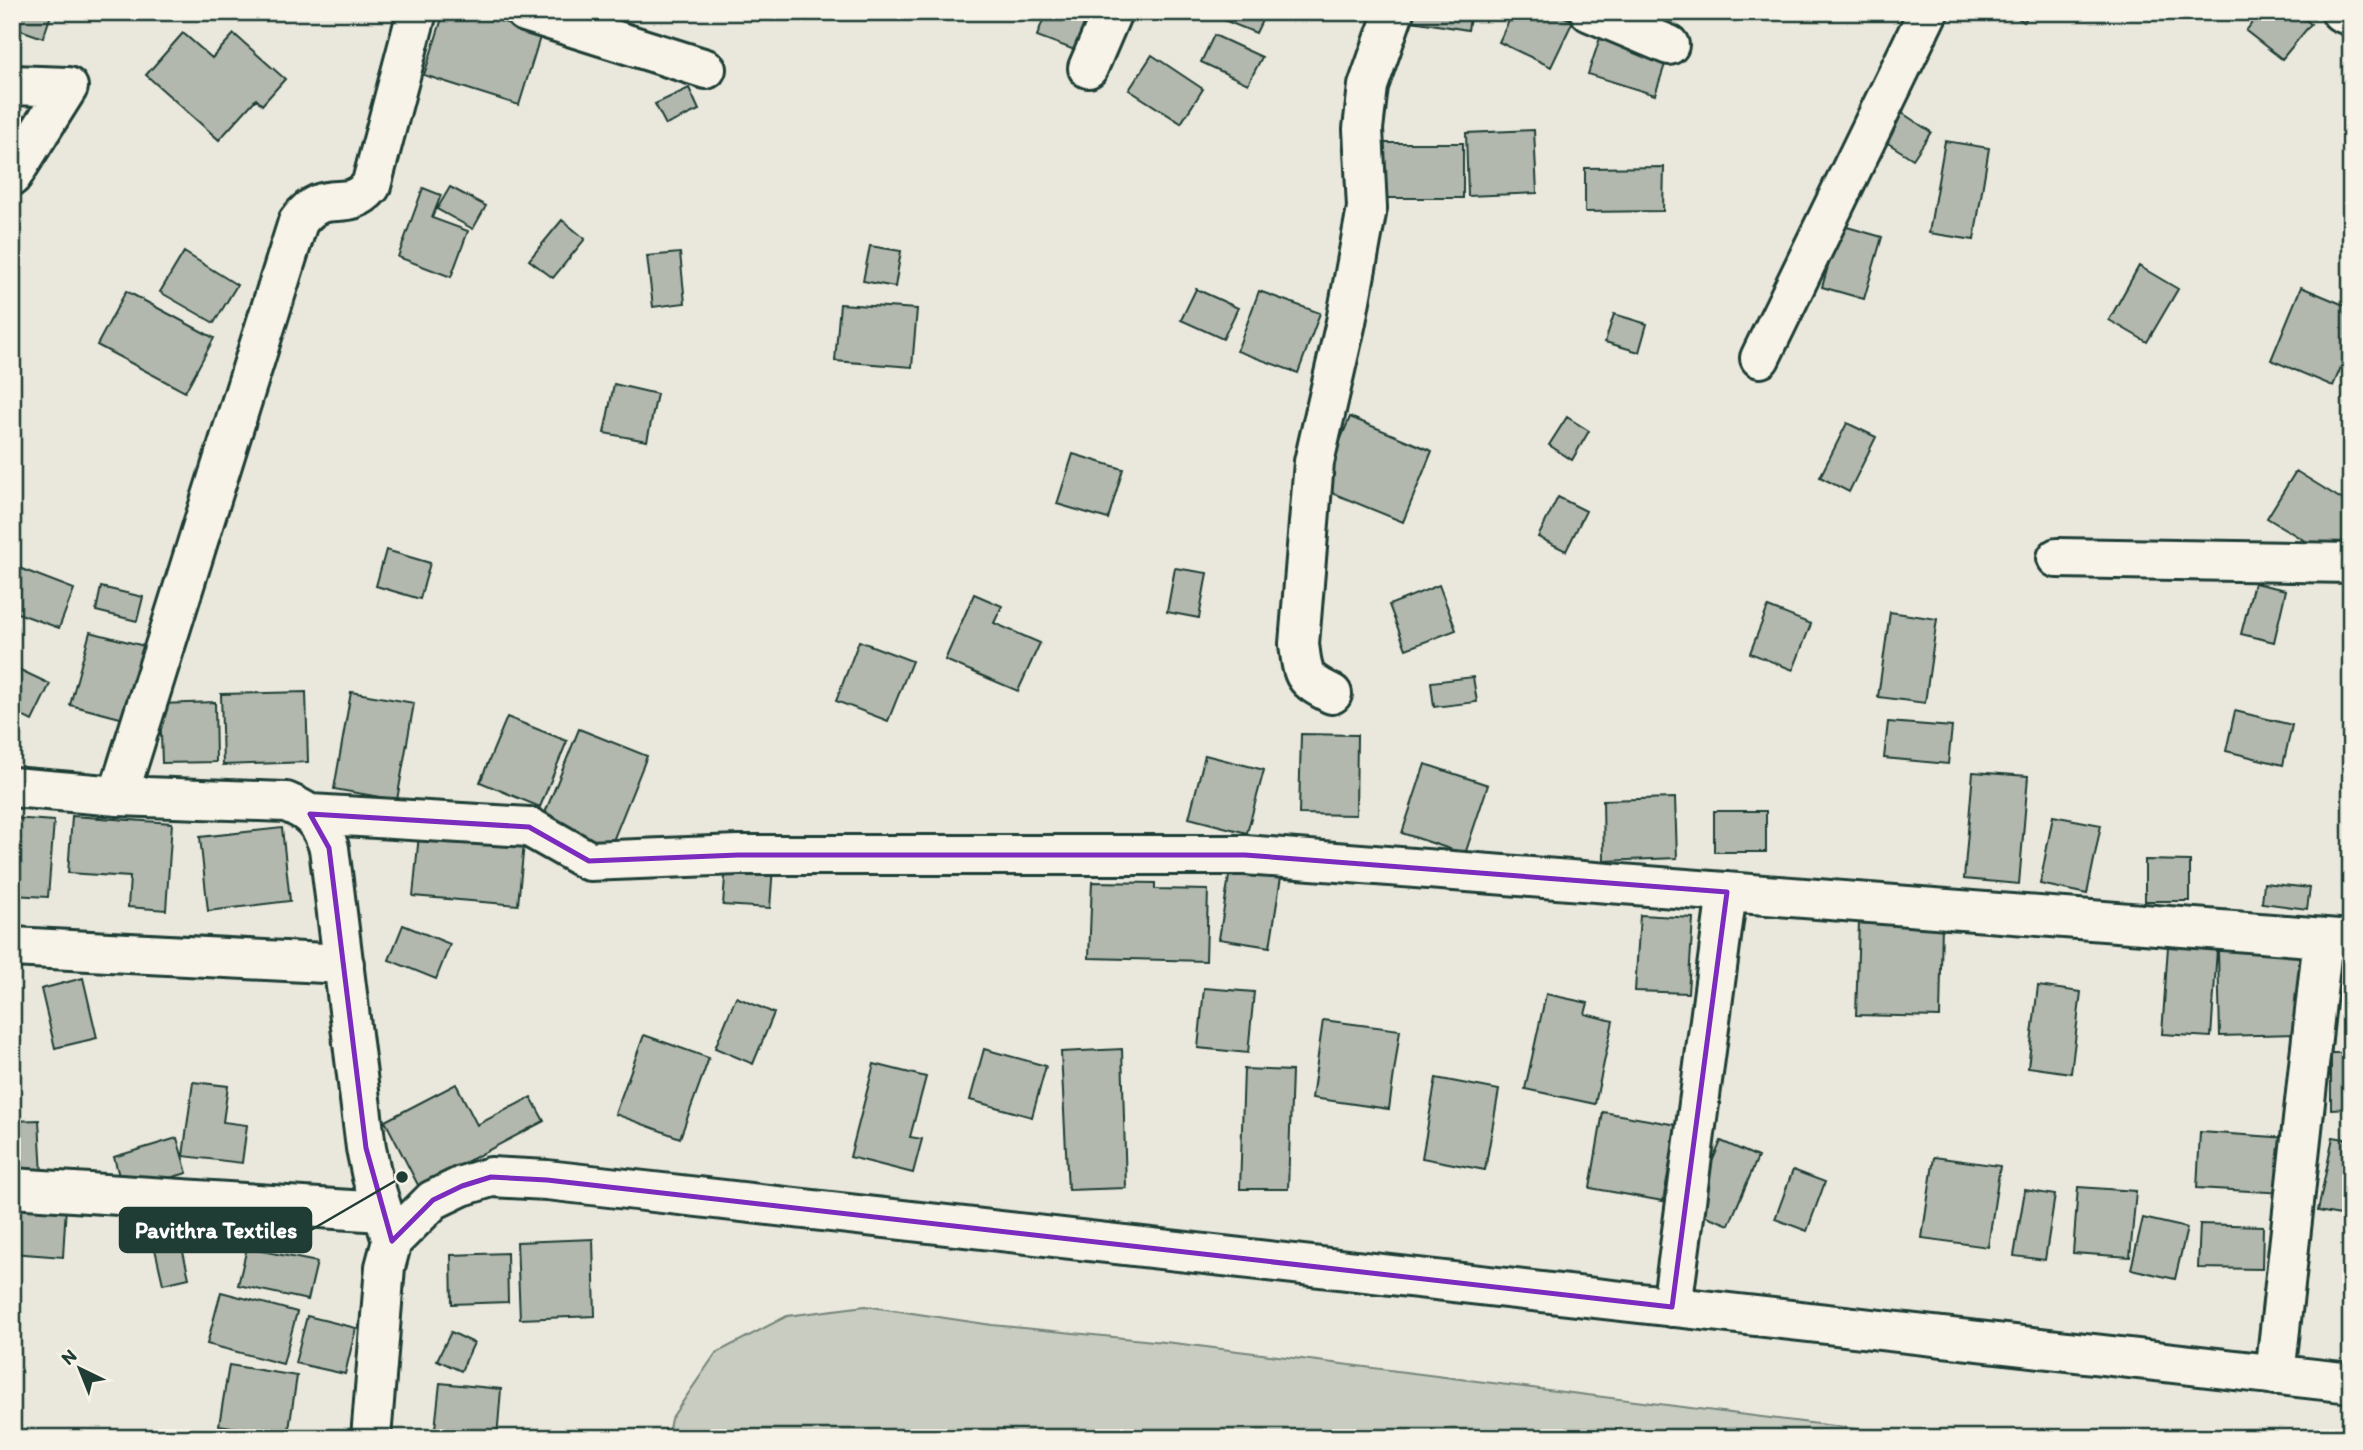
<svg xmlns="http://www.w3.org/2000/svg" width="2363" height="1450" font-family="Itim,sans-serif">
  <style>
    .green { fill: #c8ccc1; stroke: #74847a; stroke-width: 2 }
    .building { fill: #b2b8ae; stroke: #1f3d34; stroke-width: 2 }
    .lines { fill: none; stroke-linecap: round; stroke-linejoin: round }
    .minor-casing { stroke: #1f3d34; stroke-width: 44 }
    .tertiary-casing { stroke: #1f3d34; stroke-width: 44 }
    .secondary-casing { stroke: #1f3d34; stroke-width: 44 }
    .minor { stroke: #f7f3e8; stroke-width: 38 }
    .tertiary { stroke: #f7f3e8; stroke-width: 38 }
    .secondary { stroke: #f7f3e8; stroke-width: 38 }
    .marked { fill: none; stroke: #7b2cbf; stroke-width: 5; stroke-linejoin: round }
    .leader { fill: none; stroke: #1f3d34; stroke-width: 2.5 }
    .callout-dot { fill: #1f3d34; stroke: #f7f3e8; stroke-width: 2.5 }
    .callout { fill: #1f3d34; stroke: #1f3d34; stroke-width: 2.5 }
    .callout-label { font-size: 23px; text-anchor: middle; font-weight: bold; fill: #fff }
  </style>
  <rect width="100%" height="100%" fill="#eae8dd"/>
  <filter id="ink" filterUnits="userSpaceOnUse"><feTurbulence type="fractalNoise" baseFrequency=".0143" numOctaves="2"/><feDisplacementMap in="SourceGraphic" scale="14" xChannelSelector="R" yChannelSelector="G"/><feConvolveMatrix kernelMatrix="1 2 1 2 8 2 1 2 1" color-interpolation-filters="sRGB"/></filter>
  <g filter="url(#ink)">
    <!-- green -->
    <path class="green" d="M 865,1306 L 992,1325 L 1174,1343 L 1930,1438 L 667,1438 L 671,1419 L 716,1353 L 787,1316 Z"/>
    <!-- building -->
    <path class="building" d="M 12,12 L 52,12 L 43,38 L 12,27 Z
      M 444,12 L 472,12 L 541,34 L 519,105 L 424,75 Z
      M 1046,12 L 1103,12 L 1088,55 L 1037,36 Z
      M 1218,12 L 1266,12 L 1256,33 L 1216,17 Z
      M 1413,12 L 1471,12 L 1468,30 L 1412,21 Z
      M 1513,12 L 1554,12 L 1573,21 L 1551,67 L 1499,42 Z
      M 2009,12 L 2030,12 L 2024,22 Z
      M 2260,12 L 2295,12 L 2311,24 L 2282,59 L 2246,31 Z
      M 183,33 L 212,58 L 234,34 L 285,79 L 262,105 L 256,99 L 219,140 L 146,75 Z
      M 1214,35 L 1262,57 L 1248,84 L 1201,62 Z
      M 1601,35 L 1668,55 L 1655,95 L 1588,74 Z
      M 1152,55 L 1203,89 L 1181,123 L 1129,90 Z
      M 689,88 L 699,110 L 666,125 L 655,104 Z
      M 1893,107 L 1931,132 L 1913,159 L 1875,135 Z
      M 1534,130 L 1537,193 L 1468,196 L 1466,133 Z
      M 1945,141 L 1989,148 L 1974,240 L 1929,233 Z
      M 1384,143 L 1463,143 L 1463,198 L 1383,198 Z
      M 1664,167 L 1663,211 L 1585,212 L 1585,168 Z
      M 450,187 L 486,206 L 473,229 L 437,209 Z
      M 423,188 L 441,195 L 432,218 L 468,231 L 451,277 L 398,257 Z
      M 562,220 L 585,239 L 553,278 L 529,260 Z
      M 1840,225 L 1882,237 L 1864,299 L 1822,287 Z
      M 870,246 L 901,251 L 895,287 L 863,281 Z
      M 184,252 L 237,285 L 214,323 L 160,292 Z
      M 680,253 L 685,303 L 653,307 L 647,256 Z
      M 2139,266 L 2178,289 L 2147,342 L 2109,320 Z
      M 2301,287 L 2351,308 L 2351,344 L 2333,386 L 2271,360 Z
      M 1196,289 L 1238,308 L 1223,339 L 1181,320 Z
      M 126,291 L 214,338 L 185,392 L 97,345 Z
      M 1259,291 L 1320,313 L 1298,373 L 1237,351 Z
      M 840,304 L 917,309 L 912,367 L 835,361 Z
      M 1614,314 L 1647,324 L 1639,352 L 1605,342 Z
      M 614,384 L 657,394 L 647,441 L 604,433 Z
      M 1350,417 L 1432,451 L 1403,522 L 1320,488 Z
      M 1567,417 L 1589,431 L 1572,460 L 1549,445 Z
      M 1847,423 L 1876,437 L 1849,492 L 1820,477 Z
      M 1073,454 L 1123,469 L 1108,519 L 1057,504 Z
      M 2296,471 L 2351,505 L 2351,529 L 2333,558 L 2267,518 Z
      M 1558,497 L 1586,511 L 1566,551 L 1538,537 Z
      M 386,550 L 430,563 L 420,599 L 376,586 Z
      M 19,568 L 74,589 L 59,628 L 12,611 L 12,586 Z
      M 1175,568 L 1207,573 L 1199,618 L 1167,612 Z
      M 2254,583 L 2286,590 L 2274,642 L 2241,634 Z
      M 1439,585 L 1456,630 L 1406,649 L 1389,605 Z
      M 101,587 L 143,597 L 137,621 L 96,611 Z
      M 974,594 L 1002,606 L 994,623 L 1040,643 L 1018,691 L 945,660 Z
      M 1768,607 L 1811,624 L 1793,670 L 1750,653 Z
      M 1890,612 L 1937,619 L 1925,703 L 1878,697 Z
      M 90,632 L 148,647 L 128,720 L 70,705 Z
      M 859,641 L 912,661 L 888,721 L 836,701 Z
      M 12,666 L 50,684 L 32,721 L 12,711 Z
      M 1473,677 L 1477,702 L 1434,707 L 1431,682 Z
      M 306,692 L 308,762 L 223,765 L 221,694 Z
      M 351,692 L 414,703 L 397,800 L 334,789 Z
      M 215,702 L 216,762 L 162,763 L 160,704 Z
      M 2235,711 L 2292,725 L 2283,765 L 2226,751 Z
      M 507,717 L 567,741 L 540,807 L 480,782 Z
      M 1888,722 L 1952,727 L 1948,764 L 1884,758 Z
      M 579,729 L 647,756 L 606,858 L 538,830 Z
      M 1301,734 L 1357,735 L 1356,815 L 1299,814 Z
      M 1205,755 L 1264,770 L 1247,833 L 1189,818 Z
      M 1425,764 L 1488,785 L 1465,854 L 1402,833 Z
      M 1973,772 L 2028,776 L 2019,884 L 1964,879 Z
      M 1675,798 L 1677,858 L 1604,861 L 1603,800 Z
      M 1714,811 L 1766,811 L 1766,852 L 1714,852 Z
      M 72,816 L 172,823 L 166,910 L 128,907 L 130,877 L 68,873 Z
      M 2053,816 L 2101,825 L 2087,894 L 2040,884 Z
      M 12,818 L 54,821 L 48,897 L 12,895 Z
      M 420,824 L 525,833 L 518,905 L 413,896 Z
      M 282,828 L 290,901 L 208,911 L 200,837 Z
      M 2145,860 L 2190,861 L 2190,901 L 2145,901 Z
      M 726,863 L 773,866 L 770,908 L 723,905 Z
      M 1230,870 L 1281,877 L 1270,947 L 1219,939 Z
      M 1092,882 L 1155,883 L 1155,889 L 1208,890 L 1206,961 L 1089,958 Z
      M 2264,883 L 2310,888 L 2307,909 L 2262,903 Z
      M 1640,915 L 1693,918 L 1688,993 L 1635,991 Z
      M 1859,921 L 1942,923 L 1940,1017 L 1856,1015 Z
      M 403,925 L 450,944 L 436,979 L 389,960 Z
      M 2168,946 L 2217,949 L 2211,1037 L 2162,1034 Z
      M 2299,949 L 2300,1034 L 2220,1036 L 2218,951 Z
      M 83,978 L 97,1038 L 55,1048 L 41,989 Z
      M 2038,986 L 2081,992 L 2071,1073 L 2028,1067 Z
      M 1204,988 L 1254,992 L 1248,1053 L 1198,1048 Z
      M 1546,994 L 1588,1003 L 1585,1014 L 1613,1021 L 1595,1104 L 1525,1089 Z
      M 736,997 L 774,1013 L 753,1064 L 715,1048 Z
      M 1323,1020 L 1400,1030 L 1389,1109 L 1312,1098 Z
      M 644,1035 L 709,1058 L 680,1138 L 615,1114 Z
      M 984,1049 L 1046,1066 L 1032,1117 L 970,1100 Z
      M 1122,1049 L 1126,1188 L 1068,1190 L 1061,1052 Z
      M 2331,1053 L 2351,1053 L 2351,1108 L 2331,1109 Z
      M 874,1064 L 926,1077 L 910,1137 L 922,1139 L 913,1173 L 850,1157 Z
      M 1244,1069 L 1292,1071 L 1288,1189 L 1240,1189 Z
      M 1436,1078 L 1499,1090 L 1485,1170 L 1422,1158 Z
      M 193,1082 L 228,1086 L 223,1122 L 247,1125 L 242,1163 L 183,1156 Z
      M 456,1084 L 477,1125 L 531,1097 L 544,1121 L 419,1187 L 385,1121 Z
      M 1603,1112 L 1677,1125 L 1663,1201 L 1590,1188 Z
      M 39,1120 L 42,1175 L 12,1177 L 12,1121 Z
      M 2200,1132 L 2289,1138 L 2285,1193 L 2197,1188 Z
      M 2333,1137 L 2351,1140 L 2351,1217 L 2318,1211 Z
      M 177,1138 L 187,1173 L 123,1191 L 114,1157 Z
      M 1721,1141 L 1758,1157 L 1729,1225 L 1691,1210 Z
      M 1934,1157 L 2000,1166 L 1988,1247 L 1922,1238 Z
      M 1793,1170 L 1825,1182 L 1807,1231 L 1775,1219 Z
      M 2078,1187 L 2136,1191 L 2130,1257 L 2073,1253 Z
      M 2025,1190 L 2055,1195 L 2045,1260 L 2014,1256 Z
      M 12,1202 L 66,1205 L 63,1257 L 12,1253 Z
      M 2143,1218 L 2187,1228 L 2175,1279 L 2131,1269 Z
      M 2200,1224 L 2263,1226 L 2262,1269 L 2198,1268 Z
      M 593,1239 L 595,1316 L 520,1319 L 517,1242 Z
      M 181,1243 L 189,1278 L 163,1284 L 155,1249 Z
      M 247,1248 L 317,1262 L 308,1300 L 238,1285 Z
      M 507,1253 L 508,1302 L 452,1304 L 451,1255 Z
      M 221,1292 L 297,1312 L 283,1364 L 207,1344 Z
      M 307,1316 L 356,1328 L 345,1374 L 295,1363 Z
      M 451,1332 L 474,1343 L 461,1371 L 437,1360 Z
      M 229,1365 L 297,1376 L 288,1436 L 219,1425 Z
      M 440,1383 L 501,1389 L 497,1438 L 434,1438 Z"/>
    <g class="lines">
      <defs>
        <path id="minor" d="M 525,12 L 706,69
          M 1590,12 L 1669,45
          M 1088,68 L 1112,12
          M 12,85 L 68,87 L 12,176
          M 1760,358 L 1928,12
          M 2057,558 L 2351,563
          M 1332,694 C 1302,679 1303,676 1299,644 L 1314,462 L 1346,322 L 1367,208 L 1363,129 L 1368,86 L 1394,12
          M 12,787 L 118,796 L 286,802 C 312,812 321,823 329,848 L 366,1148 L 372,1177 L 392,1241
          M 118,796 L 298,222 C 326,184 345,216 371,186 L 417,12
          M 310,814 L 529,827 L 589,861 L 738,855 L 1245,855 L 2351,940
          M 12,947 L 344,964
          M 12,1188 L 382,1212
          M 1672,1307 L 1727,892
          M 2275,1375 L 2323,938"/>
        <path id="tertiary" d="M 2341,12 L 2351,16"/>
        <path id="secondary" d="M 371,1438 L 385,1267 L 392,1241 L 433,1200 L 462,1186 L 491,1177 L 547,1180 L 2351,1383"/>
      </defs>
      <!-- minor casing -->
      <use href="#minor" class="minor-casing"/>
      <!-- tertiary casing -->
      <use href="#tertiary" class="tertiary-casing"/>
      <!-- secondary casing -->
      <use href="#secondary" class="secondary-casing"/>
      <!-- minor -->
      <use href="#minor" class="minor"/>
      <!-- tertiary -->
      <use href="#tertiary" class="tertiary"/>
      <!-- secondary -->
      <use href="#secondary" class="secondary"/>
    </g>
  </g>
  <!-- marked area -->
  <path class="marked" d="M 310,814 L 529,827 L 589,861 L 738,855 L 1245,855 L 1727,892 L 1672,1307 L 547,1180 L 491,1177 L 462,1186 L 433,1200 L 392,1241 L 366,1148 L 329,848 Z"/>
  <!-- callouts -->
  <path class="leader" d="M402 1177L311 1230"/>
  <circle class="callout-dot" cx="402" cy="1177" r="7"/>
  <rect class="callout" x="120" y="1208" width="191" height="44" rx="7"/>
  <g class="callout-label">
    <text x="216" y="1238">Pavithra Textiles</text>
  </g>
  <!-- margin -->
  <rect width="2363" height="1450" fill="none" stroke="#f7f3e8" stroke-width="42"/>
  <rect x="21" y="21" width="2321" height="1408" fill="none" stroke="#1f3d34" stroke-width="2.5" filter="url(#ink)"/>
  <!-- north arrow -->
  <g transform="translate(80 1369) rotate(317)" stroke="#f7f3e8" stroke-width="5" paint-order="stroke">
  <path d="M0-5L12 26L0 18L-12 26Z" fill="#1f3d34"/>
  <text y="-10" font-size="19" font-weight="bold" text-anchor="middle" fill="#1f3d34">N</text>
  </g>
</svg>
